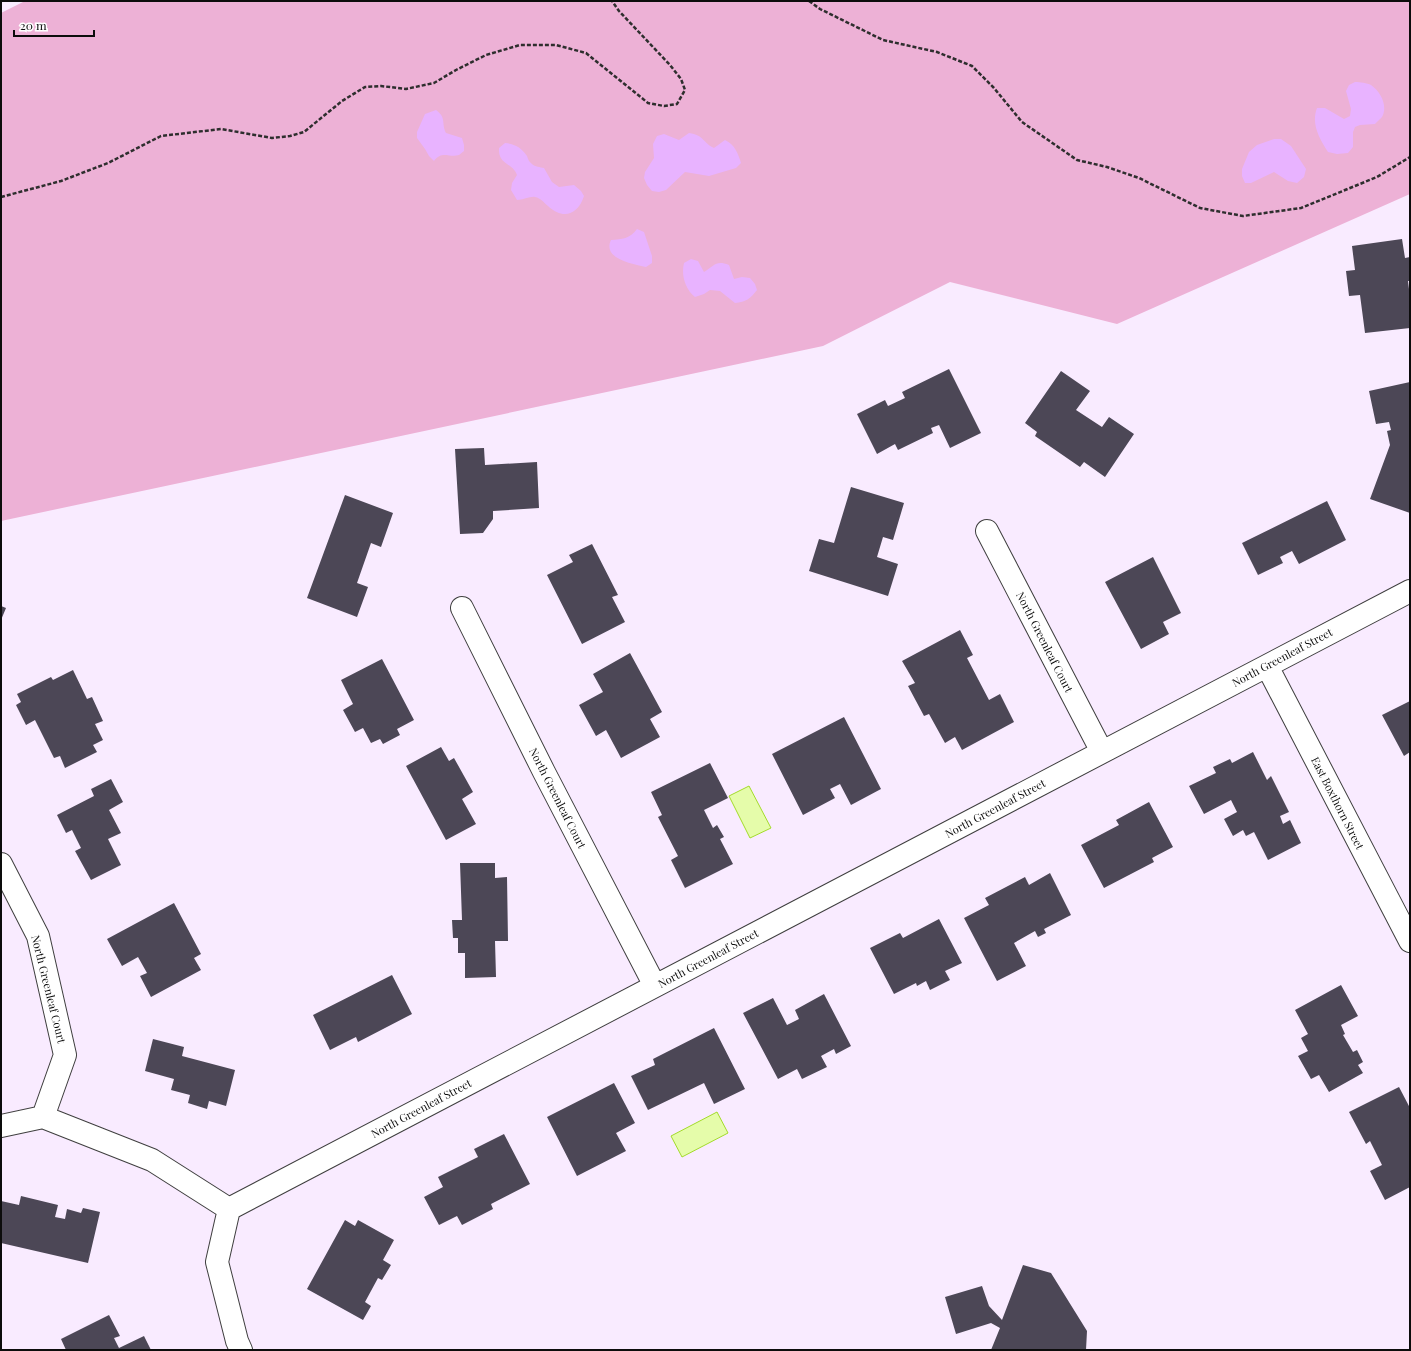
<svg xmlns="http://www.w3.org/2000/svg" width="1411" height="1351" font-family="'Playfair Display',serif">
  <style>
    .green { fill: #edb1d6 }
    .sand { fill: #e8b3ff }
    .water { fill: #e5fcaa; stroke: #a3db2a }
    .building { fill: #4c4756 }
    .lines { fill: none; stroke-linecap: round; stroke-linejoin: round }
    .minor-casing { stroke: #3f3f3f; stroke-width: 24 }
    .path { stroke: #2e2e2e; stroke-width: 2.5; stroke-dasharray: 4 2; stroke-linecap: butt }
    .minor { stroke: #fff; stroke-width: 22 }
    .labels { text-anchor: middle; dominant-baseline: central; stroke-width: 4; stroke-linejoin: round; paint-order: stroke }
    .street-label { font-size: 11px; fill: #0c0c0c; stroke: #fff }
  </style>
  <rect width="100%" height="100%" fill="#f9ebff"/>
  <!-- green -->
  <path class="green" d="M 25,1 L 1410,1 L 1410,194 L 1117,324 L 950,282 L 823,346 L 1,521 L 1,13 Z"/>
  <!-- sand -->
  <path class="sand" d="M 1355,82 C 1360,82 1367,83 1371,85 C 1381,92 1388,106 1382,117 C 1380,119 1377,122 1375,124 L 1360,125 L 1355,127 L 1353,132 L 1353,147 L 1348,153 L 1337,154 L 1328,152 C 1319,138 1311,124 1317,108 L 1325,108 L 1344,119 L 1350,116 L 1351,109 L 1346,91 L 1349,85 Z
    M 436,110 C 447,118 441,123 446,133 L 462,138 L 464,145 L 464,151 C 462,152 461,154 459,155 C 449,158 442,150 434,161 L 429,156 L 425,149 L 417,138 L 417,132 L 425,114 Z
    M 689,133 C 704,135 703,143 714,148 L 725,140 C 735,145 738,153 741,163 L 736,168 L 709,176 L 685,172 L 666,190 L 659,192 L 652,191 L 647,185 L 644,178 L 645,172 L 654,158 L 653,144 L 657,136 L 664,134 L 679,140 Z
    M 1274,139 L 1281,139 L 1291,146 L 1306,169 L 1304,177 L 1297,183 L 1288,181 L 1274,172 L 1251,183 L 1245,183 L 1242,176 L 1242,169 L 1249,152 L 1257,145 Z
    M 505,143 C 515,144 521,147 527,156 C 528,159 529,162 532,164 C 535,167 540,167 544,168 L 552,182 L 559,187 L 574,185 L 581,191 L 584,196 C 578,215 563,220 548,206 C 544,203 541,198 535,197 C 531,196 523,200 517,200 L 511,190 L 512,183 L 517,175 C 512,162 498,165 499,148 Z
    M 637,229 L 644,232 L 652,256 L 652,263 L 646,267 C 633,264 602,259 611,240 C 622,239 630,239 637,229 Z
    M 691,259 L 698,261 L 704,272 C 715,265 716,260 729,265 L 734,279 L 742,277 L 750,278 L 755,284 L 757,290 C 750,299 746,302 735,303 L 720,291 L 710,290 L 704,294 L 695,297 C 685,289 681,275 684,263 Z"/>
  <!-- water -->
  <path class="water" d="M 749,786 L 771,828 L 750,838 L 729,796 Z
    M 717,1112 L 728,1133 L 682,1157 L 671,1136 Z"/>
  <!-- building -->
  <path class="building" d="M 1402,239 L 1405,258 L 1410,257 L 1410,281 L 1408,281 L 1410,297 L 1410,328 L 1365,333 L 1360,295 L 1349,296 L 1346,271 L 1355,270 L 1352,246 Z
    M 949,369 L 981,433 L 950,448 L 939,425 L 931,428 L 933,433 L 898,450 L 895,444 L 877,454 L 857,414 L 885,400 L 888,406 L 905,398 L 902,392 Z
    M 1061,371 L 1090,391 L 1076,410 L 1102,427 L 1109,417 L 1134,434 L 1105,477 L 1084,462 L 1080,467 L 1035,436 L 1037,432 L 1025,423 Z
    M 1410,382 L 1410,513 L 1370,499 L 1390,445 L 1387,431 L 1391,430 L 1389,422 L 1376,424 L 1369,391 Z
    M 484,448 L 485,465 L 537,462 L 539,508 L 493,511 L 493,519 L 483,533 L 460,534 L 455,449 Z
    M 851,487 L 904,503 L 893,540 L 883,537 L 877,557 L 898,564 L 888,596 L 809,571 L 819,539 L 834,543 Z
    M 345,495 L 393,513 L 381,547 L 371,543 L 357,583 L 368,587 L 357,617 L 307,598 Z
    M 1327,501 L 1346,540 L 1299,564 L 1292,551 L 1280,557 L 1283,563 L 1258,575 L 1242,543 Z
    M 592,544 L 618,595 L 612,597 L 625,622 L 582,644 L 547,575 L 573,562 L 569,555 Z
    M 1153,557 L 1181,613 L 1163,622 L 1169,634 L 1141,649 L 1105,582 Z
    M 1,606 L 6,608 L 1,620 Z
    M 960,630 L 973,655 L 967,658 L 989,700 L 1000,694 L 1014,722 L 962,750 L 955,737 L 945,743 L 929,714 L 924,716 L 908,686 L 915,683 L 902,661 Z
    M 630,653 L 662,712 L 650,719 L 660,737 L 621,758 L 606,730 L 596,736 L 579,705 L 603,692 L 593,674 Z
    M 382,659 L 414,720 L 397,729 L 400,735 L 383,744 L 380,739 L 371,743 L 363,728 L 355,732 L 343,710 L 353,704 L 341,680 Z
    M 73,670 L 87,699 L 92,697 L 103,721 L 95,724 L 103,740 L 93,745 L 97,752 L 65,768 L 60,756 L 54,758 L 35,720 L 26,725 L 16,705 L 21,702 L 17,694 L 51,677 L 53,680 Z
    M 1410,701 L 1410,752 L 1404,756 L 1382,715 Z
    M 844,717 L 881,789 L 851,805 L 840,784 L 830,789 L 835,798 L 803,815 L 772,754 Z
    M 441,747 L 449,761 L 454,758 L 473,792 L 462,799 L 476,824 L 446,840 L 406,766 Z
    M 1253,752 L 1267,780 L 1271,776 L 1289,812 L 1280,816 L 1283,824 L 1290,820 L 1301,843 L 1268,860 L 1254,832 L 1246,836 L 1243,830 L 1233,836 L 1224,819 L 1237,812 L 1231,800 L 1204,814 L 1189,786 L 1216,773 L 1213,767 L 1230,759 L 1232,763 Z
    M 710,763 L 728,798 L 704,810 L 713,828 L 717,825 L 724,837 L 720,839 L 733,864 L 685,888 L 671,860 L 678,856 L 658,817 L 662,815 L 651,792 Z
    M 111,779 L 123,802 L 109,810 L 121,833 L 108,839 L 121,865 L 91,880 L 75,851 L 81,848 L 72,830 L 66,833 L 57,815 L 94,796 L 91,789 Z
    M 1149,802 L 1173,847 L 1152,858 L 1154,862 L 1104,888 L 1081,845 L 1119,825 L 1116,820 Z
    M 460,863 L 495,863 L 495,878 L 507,877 L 508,941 L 495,941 L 496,977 L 465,978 L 465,953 L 458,953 L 458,938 L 453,938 L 452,920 L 462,920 Z
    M 1050,873 L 1071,915 L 1044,929 L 1046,933 L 1038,937 L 1035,931 L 1014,943 L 1026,966 L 997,981 L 964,918 L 989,905 L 985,898 L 1025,877 L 1029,885 Z
    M 174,903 L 201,954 L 194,958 L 201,970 L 151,997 L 140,976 L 147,973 L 138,957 L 122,966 L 107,939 Z
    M 939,919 L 962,963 L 945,971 L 950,980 L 930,990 L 926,981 L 917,986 L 916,983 L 894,994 L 870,948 L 900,933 L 903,938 Z
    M 392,975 L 412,1014 L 358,1042 L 356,1037 L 330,1050 L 313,1015 Z
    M 1341,985 L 1358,1016 L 1341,1025 L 1345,1034 L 1343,1035 L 1353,1052 L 1357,1050 L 1363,1062 L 1358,1065 L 1363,1073 L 1329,1092 L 1319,1075 L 1311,1079 L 1298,1056 L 1308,1051 L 1301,1038 L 1308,1034 L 1295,1010 Z
    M 824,994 L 851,1046 L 836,1054 L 834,1049 L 821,1056 L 827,1067 L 802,1079 L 797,1069 L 778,1079 L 743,1013 L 773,998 L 787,1025 L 799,1019 L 795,1010 Z
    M 714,1028 L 745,1089 L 714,1104 L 704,1083 L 648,1110 L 631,1076 L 655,1065 L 653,1059 Z
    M 153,1039 L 184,1047 L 182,1056 L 235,1070 L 226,1106 L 209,1101 L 207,1109 L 188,1103 L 190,1095 L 171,1090 L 174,1079 L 145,1071 Z
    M 614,1083 L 635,1123 L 616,1133 L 626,1151 L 577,1176 L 547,1117 Z
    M 1399,1087 L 1410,1108 L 1410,1187 L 1385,1200 L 1370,1171 L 1382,1165 L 1370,1141 L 1366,1144 L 1349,1112 Z
    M 504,1134 L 530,1184 L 491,1204 L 493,1209 L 462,1225 L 457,1216 L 439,1225 L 424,1197 L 443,1187 L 438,1177 L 478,1157 L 474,1149 Z
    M 21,1196 L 58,1205 L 55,1217 L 65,1219 L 67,1209 L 81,1213 L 83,1208 L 100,1212 L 88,1263 L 1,1243 L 1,1201 L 19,1205 Z
    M 345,1220 L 355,1226 L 358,1220 L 394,1240 L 383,1260 L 391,1265 L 382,1280 L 378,1278 L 365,1302 L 371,1306 L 363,1320 L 307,1289 Z
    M 1023,1265 L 1051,1273 L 1087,1331 L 1086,1350 L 991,1350 L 1000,1328 L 991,1323 L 956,1334 L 945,1297 L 982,1286 L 989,1306 L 1002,1320 Z
    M 109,1315 L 120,1336 L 114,1338 L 119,1348 L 144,1336 L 151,1350 L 66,1350 L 61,1339 Z"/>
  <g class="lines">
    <defs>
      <path id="minor" d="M 987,531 L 1102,752
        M 462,608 L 544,772 L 655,986
        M 1267,666 L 1410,941
        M 1,864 L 38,936 L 65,1055 L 43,1117
        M 1,1126 L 43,1117 L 152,1160 L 229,1209
        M 229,1209 L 1410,591
        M 229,1209 L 217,1262 L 237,1341 L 241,1350"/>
    </defs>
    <!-- minor casing -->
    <use href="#minor" class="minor-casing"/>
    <!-- path -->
    <path class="path" d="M 809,1 L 820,9 L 883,40 L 937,52 L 972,66 L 994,88 L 1022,122 L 1077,160 L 1107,167 L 1139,178 L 1200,208 L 1243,216 L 1301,208 L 1377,177 L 1410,157
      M 1,197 L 61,181 L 108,163 L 161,136 L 221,129 L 272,138 L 290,136 L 304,132 L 342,101 L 365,87 L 381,86 L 406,89 L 434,83 L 456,70 L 486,55 L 520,45 L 556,45 L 586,53 L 648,103 L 664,106 L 677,104 L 685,90 L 681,79 L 670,65 L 619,11 L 612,1"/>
    <!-- minor -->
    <use href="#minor" class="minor"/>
  </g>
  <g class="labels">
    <!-- street labels -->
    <g class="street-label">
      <text transform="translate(1045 642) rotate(63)">North Greenleaf Court</text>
      <text transform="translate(1282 657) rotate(-28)">North Greenleaf Street</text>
      <text transform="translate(558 798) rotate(63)">North Greenleaf Court</text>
      <text transform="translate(1338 803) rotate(63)">East Boxthorn Street</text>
      <text transform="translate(995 808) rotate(-28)">North Greenleaf Street</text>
      <text transform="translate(708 958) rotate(-28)">North Greenleaf Street</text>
      <text transform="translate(49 989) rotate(76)">North Greenleaf Court</text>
      <text transform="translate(421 1108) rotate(-28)">North Greenleaf Street</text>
    </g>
  </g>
  <!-- border -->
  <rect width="1411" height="1351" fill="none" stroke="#0c0c0c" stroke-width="4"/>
  <!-- scale -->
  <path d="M14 30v6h80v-6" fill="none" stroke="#0c0c0c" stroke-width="2"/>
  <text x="20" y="30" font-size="12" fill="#0c0c0c" stroke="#ffffff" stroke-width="3" paint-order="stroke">20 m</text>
</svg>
